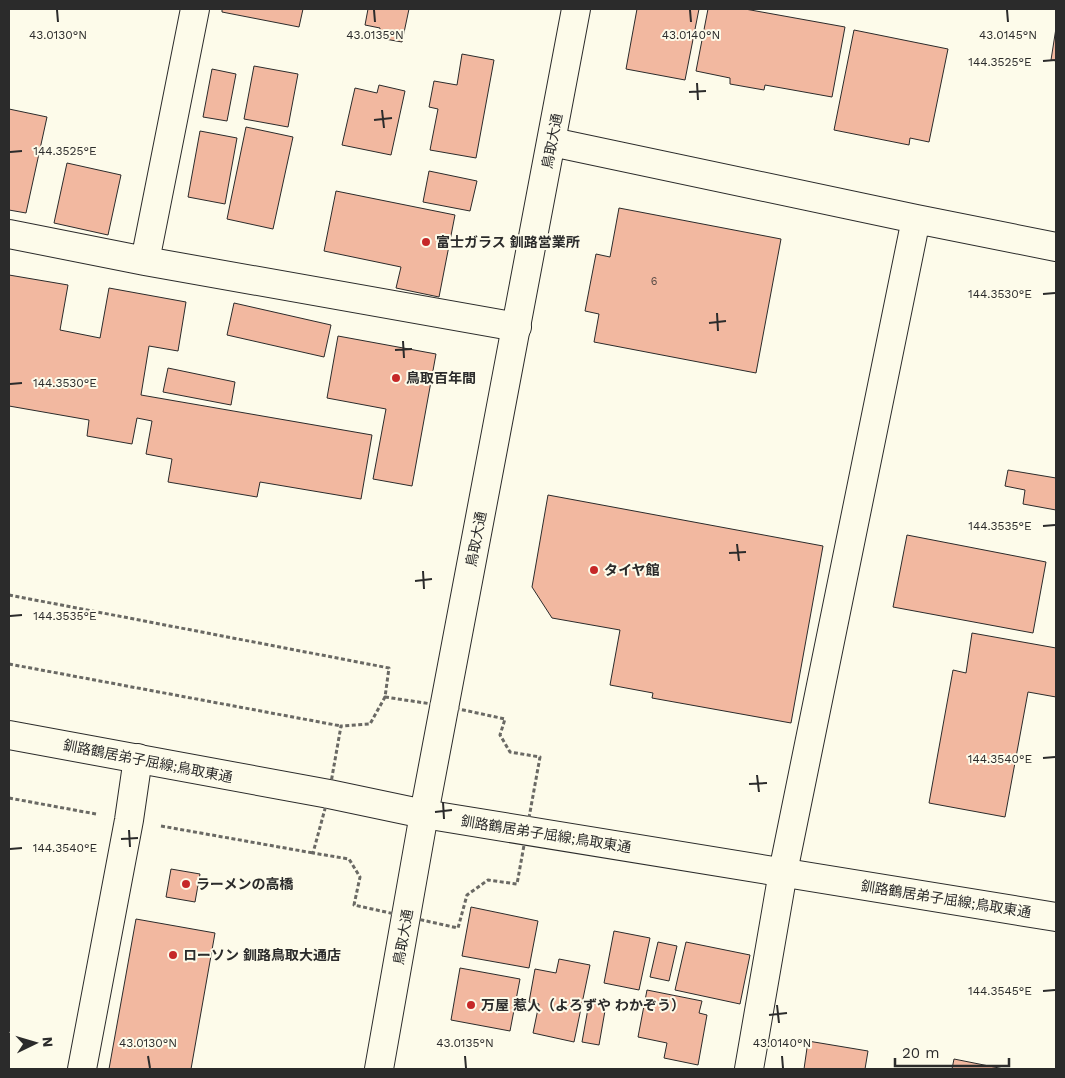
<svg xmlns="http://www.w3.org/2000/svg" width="1065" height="1078" font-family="'Work Sans','Noto Sans JP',sans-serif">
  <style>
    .building { fill: #f2b8a0; stroke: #2b2b2b }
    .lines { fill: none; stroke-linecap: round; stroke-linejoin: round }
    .street-casing { stroke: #2b2b2b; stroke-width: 30 }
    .primary-casing { stroke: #2b2b2b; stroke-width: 30 }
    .highway-casing { stroke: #2b2b2b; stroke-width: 30 }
    .path { stroke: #6a6964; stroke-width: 3; stroke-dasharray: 4 2.5; stroke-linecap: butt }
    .street { stroke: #fdfbea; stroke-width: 28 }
    .primary { stroke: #fdfbea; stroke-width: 28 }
    .highway { stroke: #fdfbea; stroke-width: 28 }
    .ticks { fill: none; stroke: #2b2b2b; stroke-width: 2 }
    .poi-dot { fill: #c62828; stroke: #fdfbea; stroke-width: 2 }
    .labels { text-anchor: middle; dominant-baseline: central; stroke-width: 4; stroke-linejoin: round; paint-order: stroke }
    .number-label { font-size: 11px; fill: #5d4e48 }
    .street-label { font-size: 14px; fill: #2b2b2b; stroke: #fdfbea }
    .poi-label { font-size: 14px; font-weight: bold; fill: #2b2b2b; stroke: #fdfbea; text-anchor: start }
    .ticks-label { font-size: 12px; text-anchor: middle; fill: #2b2b2b; stroke: #fdfbea; stroke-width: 4; stroke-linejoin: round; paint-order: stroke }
  </style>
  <rect width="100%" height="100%" fill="#fdfbea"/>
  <!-- building -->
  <path class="building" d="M 222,9 L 303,9 L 299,27 L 222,12 Z
    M 368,9 L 409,9 L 402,42 L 379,38 L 380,28 L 365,25 Z
    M 637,9 L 699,9 L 685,80 L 626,69 Z
    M 708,9 L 745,9 L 845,27 L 832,97 L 765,85 L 764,90 L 730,84 L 730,78 L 696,71 Z
    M 1056,28 L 1056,61 L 1051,60 Z
    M 854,30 L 948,49 L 929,142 L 910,138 L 909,145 L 834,130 Z
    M 462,54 L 494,60 L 476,158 L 430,150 L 438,109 L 429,107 L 434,81 L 457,85 Z
    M 254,66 L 298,74 L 288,127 L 244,119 Z
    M 212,69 L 236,74 L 227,121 L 203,117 Z
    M 379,85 L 405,91 L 391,155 L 342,145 L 355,88 L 377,93 Z
    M 9,109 L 47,117 L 26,213 L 9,210 Z
    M 246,127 L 293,137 L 273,229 L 227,219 Z
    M 200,131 L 237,138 L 225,204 L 188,197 Z
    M 67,163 L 121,175 L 108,235 L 54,223 Z
    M 429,171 L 477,181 L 470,211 L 423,202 Z
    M 336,191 L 455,215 L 439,297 L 396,288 L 401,267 L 324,251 Z
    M 619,208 L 781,239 L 756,373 L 594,342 L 599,314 L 585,311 L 596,254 L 610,257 Z
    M 9,275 L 68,285 L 60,330 L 100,338 L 109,288 L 186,302 L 178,351 L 149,346 L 141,395 L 372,435 L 361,499 L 260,482 L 257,497 L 168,482 L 172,459 L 146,454 L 152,421 L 137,418 L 132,444 L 87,436 L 89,420 L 9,406 Z
    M 234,303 L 331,325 L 324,357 L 227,335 Z
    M 338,336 L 436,354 L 412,486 L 373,479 L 386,409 L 327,398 Z
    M 168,368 L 235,382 L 231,405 L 163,392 Z
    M 1008,470 L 1056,478 L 1056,510 L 1023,504 L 1025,490 L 1005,486 Z
    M 548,495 L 823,546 L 791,723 L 652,698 L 653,693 L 610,685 L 620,630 L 552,618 L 532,587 Z
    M 907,535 L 1046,562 L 1033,633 L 893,607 Z
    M 972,633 L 1056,648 L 1056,697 L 1028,692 L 1005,817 L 929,803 L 953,670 L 966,673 Z
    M 171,869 L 200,874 L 195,902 L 166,897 Z
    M 471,907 L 538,921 L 529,968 L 462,956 Z
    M 136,919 L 215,933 L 191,1069 L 109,1069 Z
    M 614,931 L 650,938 L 639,990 L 604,983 Z
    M 658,942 L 677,946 L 669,981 L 650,977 Z
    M 686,942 L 750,955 L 740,1004 L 675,990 Z
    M 559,959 L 590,965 L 574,1042 L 533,1033 L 539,1004 L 529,1002 L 535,969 L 556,973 Z
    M 460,968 L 520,979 L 510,1031 L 451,1020 Z
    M 647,990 L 702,1001 L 699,1013 L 707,1015 L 698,1065 L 664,1058 L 667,1043 L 638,1037 Z
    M 589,1003 L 606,1005 L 599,1045 L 582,1042 Z
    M 808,1041 L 868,1051 L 865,1069 L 804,1069 Z
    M 954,1059 L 1004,1069 L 952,1069 Z"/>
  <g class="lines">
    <defs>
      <path id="street" d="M 552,142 L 916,219 L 1056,247
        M 9,234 L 145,261 L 517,327
        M 145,261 L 195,9
        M 82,1069 L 129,820 L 138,758
        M 749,1069 L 783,872 L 916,219"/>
      <path id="primary" d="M 9,735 L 329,794 L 424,814 L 1056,917"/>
      <path id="highway" d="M 379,1069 L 424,814 L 576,9"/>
    </defs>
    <!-- street casing -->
    <use href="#street" class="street-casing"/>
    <!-- primary casing -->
    <use href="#primary" class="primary-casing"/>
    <!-- highway casing -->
    <use href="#highway" class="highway-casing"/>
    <!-- path -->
    <path class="path" d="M 9,595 L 389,668 L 385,697
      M 9,664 L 341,726
      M 385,697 L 445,706 L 505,719 L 500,735 L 510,752 L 540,757 L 517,884 L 488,880 L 467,895 L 458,928 L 354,905 L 360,877 L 349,859 L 313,853 L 329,794 L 341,726 L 370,724 Z
      M 9,798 L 96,814
      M 161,826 L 313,853"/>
    <!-- street -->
    <use href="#street" class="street"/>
    <!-- primary -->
    <use href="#primary" class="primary"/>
    <!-- highway -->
    <use href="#highway" class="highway"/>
  </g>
  <!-- ticks -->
  <path class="ticks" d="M 57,10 L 58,22M 374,10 L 375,22M 690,10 L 691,22M 1007,10 L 1008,22M 1043,61 L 1055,60M 697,83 L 698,100M 689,92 L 706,91M 382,110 L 384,128M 374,120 L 392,118M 10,152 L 22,151M 1043,294 L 1055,293M 717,313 L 718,331M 709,323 L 726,321M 403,341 L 404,358M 395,350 L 412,349M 10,384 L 22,383M 1043,526 L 1055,525M 737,544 L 739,561M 729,553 L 746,552M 423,571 L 424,589M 415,581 L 432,579M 10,616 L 22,615M 1043,758 L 1055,757M 757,775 L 759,792M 749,784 L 767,783M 443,802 L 444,819M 435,812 L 452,810M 129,830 L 130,847M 121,839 L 138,838M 10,849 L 22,848M 1043,991 L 1055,990M 777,1005 L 779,1023M 769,1015 L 787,1013M 148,1056 L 150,1068M 465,1056 L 466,1068M 782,1056 L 783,1068"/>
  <!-- markers -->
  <g class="poi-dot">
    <circle cx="426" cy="242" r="5"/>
    <circle cx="396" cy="378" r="5"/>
    <circle cx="594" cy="570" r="5"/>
    <circle cx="186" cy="884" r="5"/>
    <circle cx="173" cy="955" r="5"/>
    <circle cx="471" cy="1005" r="5"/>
  </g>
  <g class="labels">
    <!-- number labels -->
    <g class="number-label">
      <text x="654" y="281">6</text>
    </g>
    <!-- street labels -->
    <g class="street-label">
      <text transform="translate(552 141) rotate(-79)">鳥取大通</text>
      <text transform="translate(476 539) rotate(-79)">鳥取大通</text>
      <text transform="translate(148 761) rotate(11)">釧路鶴居弟子屈線;鳥取東通</text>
      <text transform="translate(546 834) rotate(9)">釧路鶴居弟子屈線;鳥取東通</text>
      <text transform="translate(946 899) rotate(9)">釧路鶴居弟子屈線;鳥取東通</text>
      <text transform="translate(403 937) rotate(-80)">鳥取大通</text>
    </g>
    <!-- poi labels -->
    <g class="poi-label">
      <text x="436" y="242">富士ガラス 釧路営業所</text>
      <text x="406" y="378">鳥取百年間</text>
      <text x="604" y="570">タイヤ館</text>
      <text x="196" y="884">ラーメンの高橋</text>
      <text x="183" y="955">ローソン 釧路鳥取大通店</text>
      <text x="481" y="1005">万屋 惹人（よろずや わかぞう）</text>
    </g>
  </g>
  <g class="ticks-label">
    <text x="1008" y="39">43.0145°N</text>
    <text x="58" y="39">43.0130°N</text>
    <text x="375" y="39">43.0135°N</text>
    <text x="691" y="39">43.0140°N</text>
    <text x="1000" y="66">144.3525°E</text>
    <text x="65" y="155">144.3525°E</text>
    <text x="1000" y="298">144.3530°E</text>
    <text x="65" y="387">144.3530°E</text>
    <text x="1000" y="530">144.3535°E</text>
    <text x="65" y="620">144.3535°E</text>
    <text x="1000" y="763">144.3540°E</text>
    <text x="65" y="852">144.3540°E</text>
    <text x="1000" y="995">144.3545°E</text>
    <text x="148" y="1047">43.0130°N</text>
    <text x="465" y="1047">43.0135°N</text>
    <text x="782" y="1047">43.0140°N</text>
  </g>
  <!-- border -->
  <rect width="1065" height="1078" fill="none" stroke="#2b2b2b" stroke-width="20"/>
  <!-- north arrow -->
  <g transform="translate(35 1043) rotate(85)" stroke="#fdfbea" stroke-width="4" paint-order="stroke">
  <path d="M0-4L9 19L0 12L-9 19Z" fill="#2b2b2b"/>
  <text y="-8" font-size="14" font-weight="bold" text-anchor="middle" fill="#2b2b2b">N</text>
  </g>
  <!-- scale -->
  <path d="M895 1058v8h114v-8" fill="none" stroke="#2b2b2b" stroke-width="2.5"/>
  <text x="902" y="1058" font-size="15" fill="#2b2b2b" stroke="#fdfbea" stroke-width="4" paint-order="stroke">20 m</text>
</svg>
